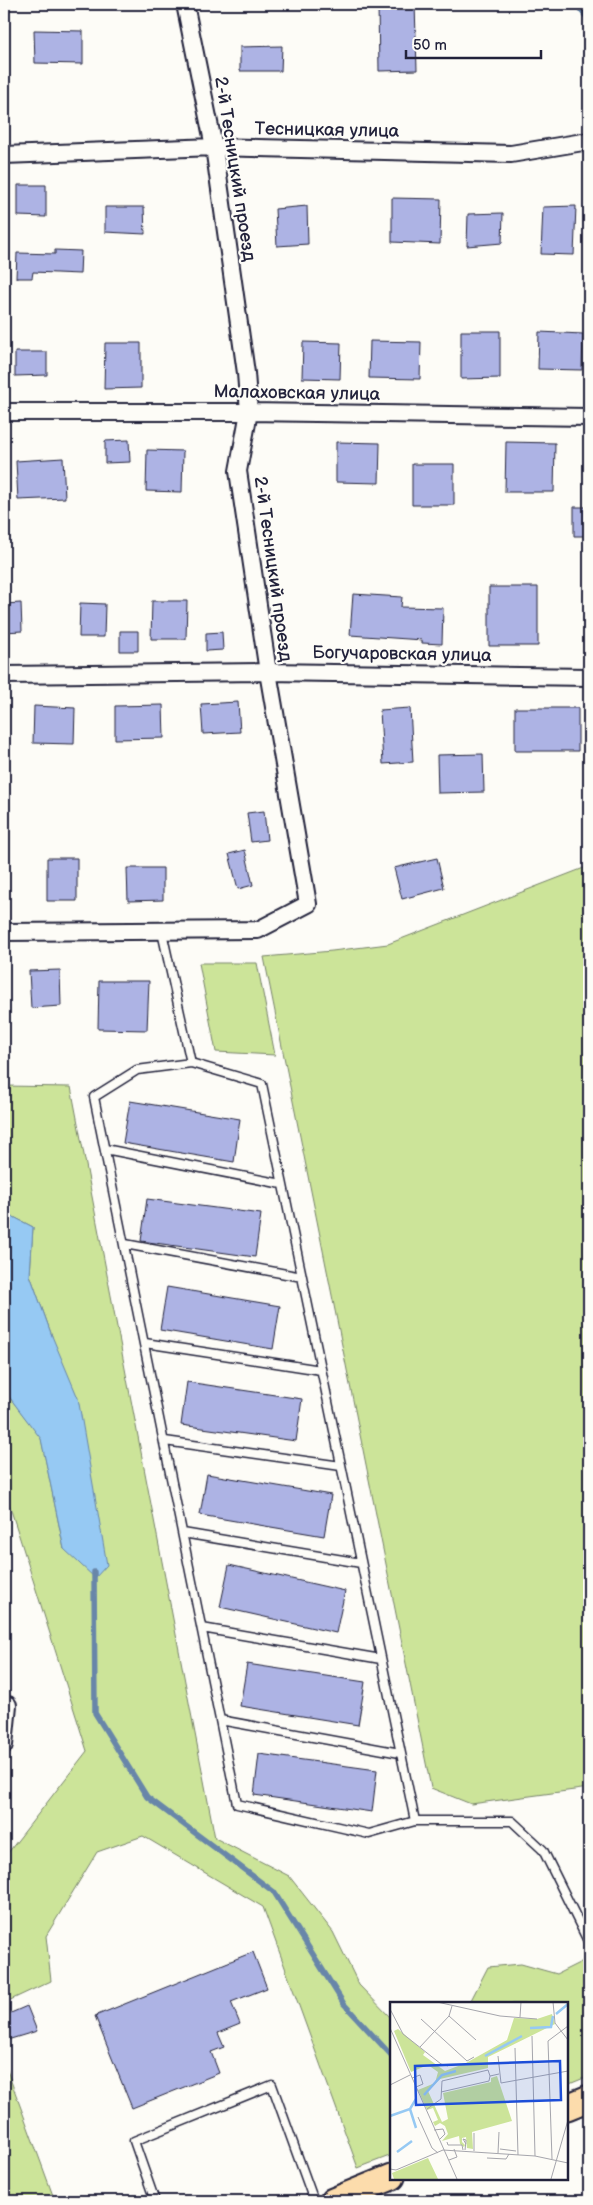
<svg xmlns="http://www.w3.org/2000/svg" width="593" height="2205" font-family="'Balsamiq Sans',sans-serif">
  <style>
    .green { fill: #cce499; stroke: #77836a }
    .water { fill: #96c9f3; stroke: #6886a9 }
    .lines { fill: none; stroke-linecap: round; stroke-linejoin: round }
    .stream { stroke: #6886a9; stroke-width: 5.5 }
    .building { fill: #adb3e4; stroke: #22223b }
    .service-casing { stroke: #22223b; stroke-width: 11 }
    .minor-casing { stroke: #22223b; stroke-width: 20 }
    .primary-casing { stroke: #22223b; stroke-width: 29 }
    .service { stroke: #fdfcf7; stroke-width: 8 }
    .minor { stroke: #fdfcf7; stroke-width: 16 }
    .primary { stroke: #fcdcac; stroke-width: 25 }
    .labels { text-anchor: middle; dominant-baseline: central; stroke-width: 4.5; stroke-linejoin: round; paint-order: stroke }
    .street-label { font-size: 18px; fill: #22223b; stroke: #fdfcf7 }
    .inset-river { fill: none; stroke: #96c9f3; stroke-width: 2.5 }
    .inset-road { fill: none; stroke: #a5a5ac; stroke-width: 1 }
    .view { fill: #1d4ed8; fill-opacity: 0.15; stroke: #1d4ed8; stroke-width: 2.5 }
    .inset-edge { fill: none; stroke: #22223b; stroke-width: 2.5 }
  </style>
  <rect width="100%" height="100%" fill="#fdfcf7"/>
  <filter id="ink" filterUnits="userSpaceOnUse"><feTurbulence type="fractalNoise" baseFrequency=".02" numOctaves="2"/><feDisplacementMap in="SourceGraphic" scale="10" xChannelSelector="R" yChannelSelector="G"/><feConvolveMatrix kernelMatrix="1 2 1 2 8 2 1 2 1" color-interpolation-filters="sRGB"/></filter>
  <g filter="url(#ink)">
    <!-- green -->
    <path class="green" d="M 589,866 L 589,1788 L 471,1804 L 431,1788 L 264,957 L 332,951 L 388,944 Z
      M 199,963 L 257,963 L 275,1055 L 216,1052 Z
      M 4,1086 L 71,1087 L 215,1838 L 289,1876 L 333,1932 L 359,1985 L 392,2019 L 392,2155 L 358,2168 L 263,1907 L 143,1836 L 97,1852 L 46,1936 L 51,1981 L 4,2003 L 4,1858 L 87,1751 L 4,1488 L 4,1352 L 7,1394 L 41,1438 L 64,1549 L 52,1336 L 30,1275 L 33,1227 L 4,1212 Z
      M 589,1958 L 589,2076 L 567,2085 L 567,2004 L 469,2004 L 488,1967 L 521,1964 L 557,1974 Z
      M 4,2062 L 55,2201 L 4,2201 Z"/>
    <!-- water -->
    <path class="water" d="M 4,1212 L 33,1227 L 30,1275 L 52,1336 L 78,1398 L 107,1565 L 95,1578 L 64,1549 L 41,1439 L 7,1394 L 4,1352 Z"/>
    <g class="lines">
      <!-- stream -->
      <path class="stream" d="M 576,4 L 589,20
        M 94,1572 L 95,1713 L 147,1797 L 274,1892 L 344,2004 L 392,2056"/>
    </g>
    <!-- building -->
    <path class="building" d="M 378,4 L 415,4 L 417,70 L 379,71 Z
      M 34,30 L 83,31 L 83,64 L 35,63 Z
      M 282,46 L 281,71 L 240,71 L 240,47 Z
      M 18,185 L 46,185 L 46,217 L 18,216 Z
      M 392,198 L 441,199 L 440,244 L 392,242 Z
      M 307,206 L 308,244 L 277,246 L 275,209 Z
      M 576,206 L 574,255 L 541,254 L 543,207 Z
      M 105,207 L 144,207 L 145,234 L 105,232 Z
      M 503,213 L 502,243 L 467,246 L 468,214 Z
      M 55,250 L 81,251 L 80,274 L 33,272 L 32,278 L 16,278 L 17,253 L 55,254 Z
      M 461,331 L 500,331 L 500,378 L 461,379 Z
      M 539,332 L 583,334 L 582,370 L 538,369 Z
      M 370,341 L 421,342 L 420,379 L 369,378 Z
      M 303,342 L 341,343 L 340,379 L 302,378 Z
      M 105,343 L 141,343 L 141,388 L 104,389 Z
      M 15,352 L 47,352 L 47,375 L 15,376 Z
      M 129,440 L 130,462 L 105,463 L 105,441 Z
      M 336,442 L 380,443 L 379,483 L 336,482 Z
      M 506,442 L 555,443 L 554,492 L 505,492 Z
      M 147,450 L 183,451 L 182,492 L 146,491 Z
      M 63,458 L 65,498 L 18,500 L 16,461 Z
      M 412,464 L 454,464 L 454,505 L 412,505 Z
      M 574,507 L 589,507 L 589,536 L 574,536 Z
      M 489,587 L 538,587 L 538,646 L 489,646 Z
      M 353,594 L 402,597 L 401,607 L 443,608 L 442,644 L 422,643 L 422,640 L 350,635 Z
      M 152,601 L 187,601 L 186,639 L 151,639 Z
      M 21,603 L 22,631 L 4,632 L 4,604 Z
      M 80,603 L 105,604 L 104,637 L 79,637 Z
      M 120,631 L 138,631 L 138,651 L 120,651 Z
      M 222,632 L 223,650 L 206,651 L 206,633 Z
      M 238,702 L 240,732 L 203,734 L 201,704 Z
      M 163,705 L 164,738 L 115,739 L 115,706 Z
      M 34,706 L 75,708 L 74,744 L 33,743 Z
      M 410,708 L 413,762 L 383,764 L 380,710 Z
      M 515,708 L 578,708 L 578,751 L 515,751 Z
      M 483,754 L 484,792 L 438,793 L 437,755 Z
      M 264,811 L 267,840 L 251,842 L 247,813 Z
      M 245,850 L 253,885 L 238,889 L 229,854 Z
      M 47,858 L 77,858 L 77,901 L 47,901 Z
      M 437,858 L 444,888 L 402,899 L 394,868 Z
      M 127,868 L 163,868 L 163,900 L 128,901 Z
      M 60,970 L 61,1006 L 31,1008 L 29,971 Z
      M 99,981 L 149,981 L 147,1030 L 98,1029 Z
      M 130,1101 L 240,1119 L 234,1162 L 123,1143 Z
      M 147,1199 L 261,1214 L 255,1257 L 141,1241 Z
      M 167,1287 L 280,1306 L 273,1349 L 160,1330 Z
      M 187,1382 L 302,1399 L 296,1441 L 181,1425 Z
      M 207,1474 L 331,1495 L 324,1536 L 200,1515 Z
      M 229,1565 L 345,1591 L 336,1633 L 220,1607 Z
      M 247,1664 L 365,1682 L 358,1725 L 240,1706 Z
      M 259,1754 L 377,1770 L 372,1812 L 254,1795 Z
      M 253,1952 L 267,1988 L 231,2002 L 240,2024 L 218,2033 L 224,2047 L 211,2052 L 219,2073 L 132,2108 L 95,2016 Z
      M 27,2006 L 37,2031 L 4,2041 L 4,2016 Z"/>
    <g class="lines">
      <defs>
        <path id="service" d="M 162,932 L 191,1063 L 262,1084 L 415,1821
          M 191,1063 L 137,1070 L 94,1097 L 237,1804 L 369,1834 L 415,1821 L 512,1821 L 543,1850 L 589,1943
          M 105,1149 L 282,1184
          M 125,1244 L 302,1277
          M 145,1343 L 321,1370
          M 165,1441 L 341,1466
          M 183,1533 L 361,1563
          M 202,1628 L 381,1659
          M 220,1720 L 400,1753
          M 155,2201 L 134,2141 L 272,2085 L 314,2201"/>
        <path id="minor" d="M 4,155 L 214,147 L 511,154 L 589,141
          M 4,412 L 249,412 L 589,417
          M 4,675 L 268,672 L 589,677
          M 4,932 L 258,930 L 308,904 L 268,672 L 238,471 L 249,412 L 246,373 L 214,147 L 185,4
          M 4,1745 L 8,1705"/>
        <path id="primary" d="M 567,2107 L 589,2098
          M 333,2201 L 392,2177"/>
      </defs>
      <!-- service casing -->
      <use href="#service" class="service-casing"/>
      <!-- minor casing -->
      <use href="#minor" class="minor-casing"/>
      <!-- primary casing -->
      <use href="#primary" class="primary-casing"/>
      <!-- service -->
      <use href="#service" class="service"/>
      <!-- minor -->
      <use href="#minor" class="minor"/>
      <!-- primary -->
      <use href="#primary" class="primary"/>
    </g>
  </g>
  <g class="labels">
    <!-- street labels -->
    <g class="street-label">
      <text transform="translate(327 130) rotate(1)">Тесницкая улица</text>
      <text transform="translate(235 169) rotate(81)">2-й Тесницкий проезд</text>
      <text transform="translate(297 393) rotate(1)">Малаховская улица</text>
      <text transform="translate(273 569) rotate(82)">2-й Тесницкий проезд</text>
      <text transform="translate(402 654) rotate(1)">Богучаровская улица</text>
    </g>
  </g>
  <!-- overview -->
  <g transform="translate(390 2002)">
    <rect width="178" height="178" fill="#fdfcf7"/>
    <path d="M 162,12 L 165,22 L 98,55 L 98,66 L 50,77 L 38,89 L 52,120 L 58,117 L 53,91 L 101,80 L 101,76 L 107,74 L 122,119 L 82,130 L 83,147 L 77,146 L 76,135 L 72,136 L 72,140 L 75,143 L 74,145 L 70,142 L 69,134 L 52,139 L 58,132 L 55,124 L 50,121 L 45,124 L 43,120 L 48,118 L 43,106 L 37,108 L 28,88 L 45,81 L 48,70 L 38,63 L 21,70 L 4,29 L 8,27 L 35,50 L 33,53 L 55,69 L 76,61 L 117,38 L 124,16 L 147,17 ZM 38,156 L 48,177 L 4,177 L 2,171 Z" fill="#cce499"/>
    <path class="inset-river" d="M 166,12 L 178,2M 140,26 L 161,25 L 163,14M 95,54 L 132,34M 34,93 L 52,73 L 66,69M 20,107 L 26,126M 0,114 L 20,107 L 26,97M 7,150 L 22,139"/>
    <path class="inset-road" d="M 47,0 L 110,14 L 147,17M 163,0 L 165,21 L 178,38M 0,7 L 13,32 L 51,62 L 58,64M 59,14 L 86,38M 130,15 L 131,0M 31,17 L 77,59 L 84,55M 0,26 L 67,177M 142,34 L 145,154M 30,45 L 59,14 L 62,4M 125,46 L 128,153M 108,54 L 111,81 L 178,69M 22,76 L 30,73 L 33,82 L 26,85M 0,83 L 20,73M 51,90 L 99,79 L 100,74 L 109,72M 37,107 L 51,97 L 52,79 L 98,68 L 100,74M 28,115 L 42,146 L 48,151M 44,128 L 53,127 L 55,132 L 50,137M 57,140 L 58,143 L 72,143 L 73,148M 110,147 L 126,149M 53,148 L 145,154 L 178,161M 75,148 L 76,139 L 76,138 L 73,137 L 76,142M 84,149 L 84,131M 108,151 L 109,130M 97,156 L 116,157 L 119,152M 162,157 L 158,39 L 178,24M 59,158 L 67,155 L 64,147M 0,167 L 6,168 L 53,148M 161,177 L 178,118"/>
    <path class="view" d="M 170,59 L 171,98 L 26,103 L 25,64 Z"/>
    <rect width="178" height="178" class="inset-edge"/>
  </g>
  <!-- margin -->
  <rect width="593" height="2205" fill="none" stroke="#fdfcf7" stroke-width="20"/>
  <rect x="10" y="10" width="573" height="2185" fill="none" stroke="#22223b" stroke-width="2" filter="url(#ink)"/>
  <!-- scale -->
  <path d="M406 50v8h135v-8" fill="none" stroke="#22223b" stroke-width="2.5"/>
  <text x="413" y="50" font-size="15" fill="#22223b" stroke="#fdfcf7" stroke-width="4" paint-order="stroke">50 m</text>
</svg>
